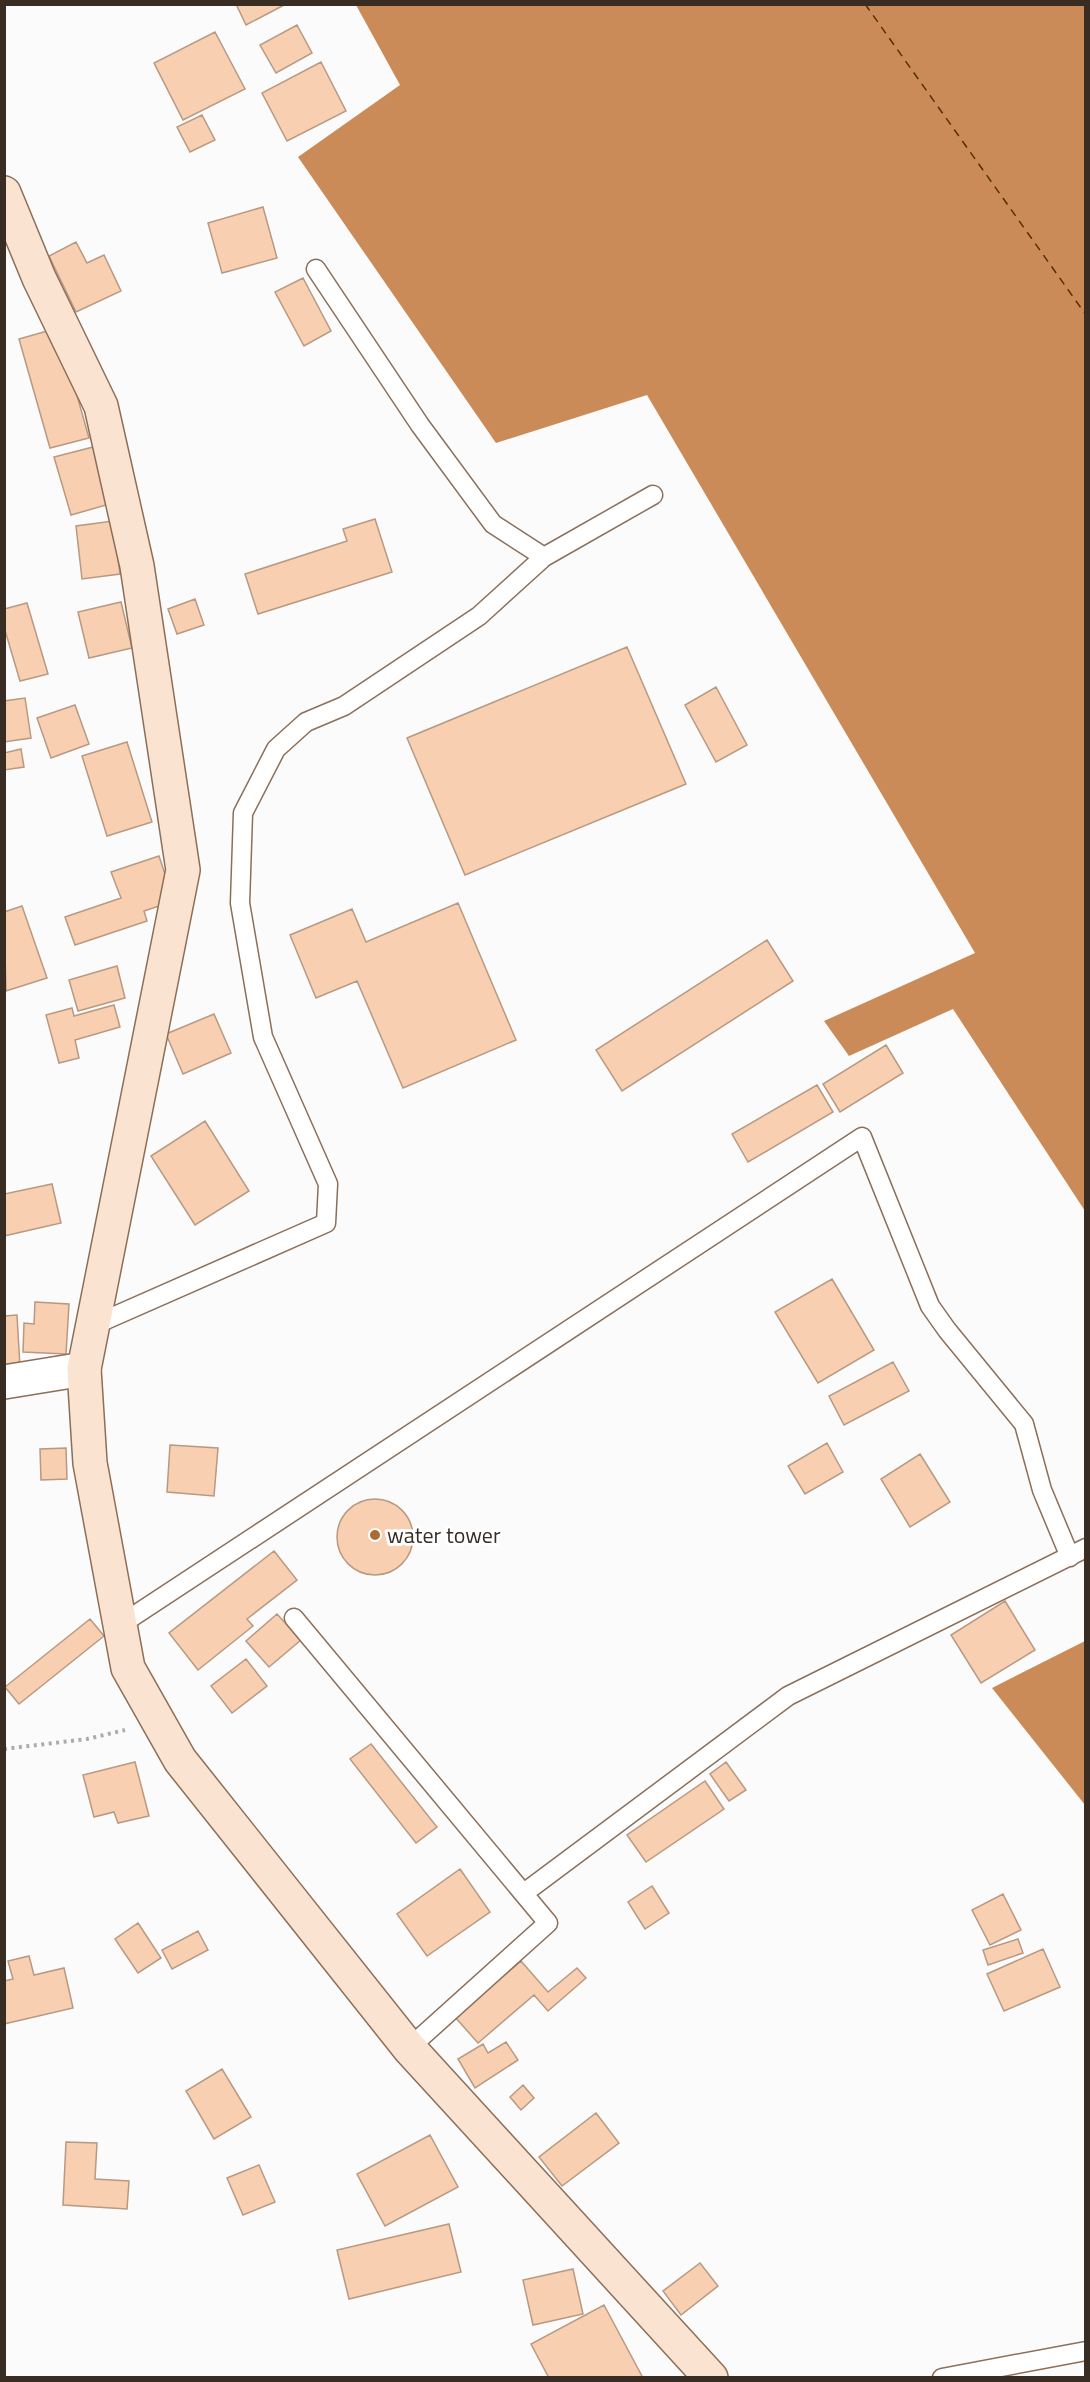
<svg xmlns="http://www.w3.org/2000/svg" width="1090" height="2382" font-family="'Titillium Web',sans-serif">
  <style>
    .water { fill: #cb8b58 }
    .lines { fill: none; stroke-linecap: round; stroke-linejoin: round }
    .ferry { stroke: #582e04; stroke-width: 1.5; stroke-dasharray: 8 6; stroke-linecap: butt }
    .building { fill: #f8cfb0; stroke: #b89982; stroke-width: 1.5 }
    .lane-casing { stroke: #8c6f59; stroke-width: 21 }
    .street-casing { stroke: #8c6f59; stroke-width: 36 }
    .secondary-casing { stroke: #8c6f59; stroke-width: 36 }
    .path { stroke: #b0aba7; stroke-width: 4; stroke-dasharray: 3 4.5; stroke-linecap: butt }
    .lane { stroke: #fff; stroke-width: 18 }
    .street { stroke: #fff; stroke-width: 33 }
    .secondary { stroke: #fae3d1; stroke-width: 33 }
    .poi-dot { fill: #ab6b34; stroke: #fff; stroke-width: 2 }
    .labels { text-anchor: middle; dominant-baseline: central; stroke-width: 6; stroke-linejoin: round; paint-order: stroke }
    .poi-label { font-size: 22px; fill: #392d23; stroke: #fff; text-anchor: start }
  </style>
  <rect width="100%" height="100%" fill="#fbfbfb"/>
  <!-- water -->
  <path class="water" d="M 356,5 L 1085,5 L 1085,1211 L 953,1009 L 849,1056 L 824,1021 L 975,953 L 647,395 L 496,443 L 298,157 L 400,85 Z
    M 1085,1641 L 1085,1805 L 992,1688 Z"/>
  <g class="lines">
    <!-- ferry -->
    <path class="ferry" d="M 865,4 L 1086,315"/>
  </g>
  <!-- building -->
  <path class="building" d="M 236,4 L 286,4 L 246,25 Z
    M 297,25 L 312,53 L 276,73 L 260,45 Z
    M 215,32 L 245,89 L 183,120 L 154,63 Z
    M 321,62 L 346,111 L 287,141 L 262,93 Z
    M 202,115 L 215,140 L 190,152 L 177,127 Z
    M 263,207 L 277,258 L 222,273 L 208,223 Z
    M 76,242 L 87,263 L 104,255 L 121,291 L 76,312 L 49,256 Z
    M 303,278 L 331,331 L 304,346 L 275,292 Z
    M 58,328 L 89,438 L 50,448 L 19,339 Z
    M 97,446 L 113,503 L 71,515 L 54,457 Z
    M 375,519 L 392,572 L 258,614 L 245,574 L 347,541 L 343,529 Z
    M 113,521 L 120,574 L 82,579 L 76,526 Z
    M 195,599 L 204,625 L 177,634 L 168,609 Z
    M 121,602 L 132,648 L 89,658 L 78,612 Z
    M 27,603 L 48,674 L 20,681 L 4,627 L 4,609 Z
    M 627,647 L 686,784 L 465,875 L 407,738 Z
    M 716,687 L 747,745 L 716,762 L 685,705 Z
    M 25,698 L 31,738 L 4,742 L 4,701 Z
    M 75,705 L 89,744 L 51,758 L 37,718 Z
    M 127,742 L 152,822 L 107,836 L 82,756 Z
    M 21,749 L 24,767 L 4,770 L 4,753 Z
    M 159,856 L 174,901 L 144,911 L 147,921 L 75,945 L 65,917 L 121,898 L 111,872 Z
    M 458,903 L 516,1040 L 403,1088 L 357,981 L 316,998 L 290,935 L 352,909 L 366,942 Z
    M 22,906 L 47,978 L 6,991 L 4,912 Z
    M 767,940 L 793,981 L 622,1091 L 596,1050 Z
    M 117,966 L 125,998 L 78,1011 L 69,980 Z
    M 114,1005 L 120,1027 L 75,1040 L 79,1058 L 59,1063 L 46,1015 L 72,1008 L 74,1016 Z
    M 214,1014 L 231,1053 L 183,1074 L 166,1034 Z
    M 886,1045 L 903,1073 L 840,1112 L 823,1084 Z
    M 817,1085 L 833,1112 L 748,1162 L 732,1134 Z
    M 205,1121 L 249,1191 L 195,1225 L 151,1156 Z
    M 52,1184 L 61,1223 L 4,1236 L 4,1194 Z
    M 832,1279 L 874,1350 L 818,1383 L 775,1312 Z
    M 35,1302 L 69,1304 L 66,1354 L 23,1352 L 24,1323 L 34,1324 Z
    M 17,1315 L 20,1367 L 4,1369 L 4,1316 Z
    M 893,1362 L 909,1391 L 844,1425 L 829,1396 Z
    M 827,1443 L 843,1472 L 805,1494 L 788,1466 Z
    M 170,1445 L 218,1448 L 214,1496 L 167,1492 Z
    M 66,1448 L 67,1479 L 41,1480 L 40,1449 Z
    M 920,1454 L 950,1502 L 910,1527 L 881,1479 Z
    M337 1537a38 38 0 1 1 76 0a38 38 0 1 1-76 0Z
    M 274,1551 L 297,1580 L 247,1619 L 253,1626 L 198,1670 L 169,1633 Z
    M 1005,1601 L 1035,1650 L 981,1683 L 951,1635 Z
    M 277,1614 L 301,1640 L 269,1667 L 246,1641 Z
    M 90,1619 L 104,1636 L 19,1704 L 5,1687 Z
    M 246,1659 L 267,1686 L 232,1713 L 211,1686 Z
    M 371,1744 L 437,1827 L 416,1843 L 350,1759 Z
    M 135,1762 L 149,1816 L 118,1823 L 114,1812 L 94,1817 L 83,1775 Z
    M 726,1762 L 746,1790 L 729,1801 L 710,1774 Z
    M 705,1781 L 724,1809 L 646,1862 L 627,1835 Z
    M 460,1869 L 490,1912 L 427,1956 L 397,1914 Z
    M 652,1886 L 669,1913 L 645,1929 L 628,1902 Z
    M 1003,1894 L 1021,1930 L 990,1945 L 972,1910 Z
    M 138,1923 L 161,1958 L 138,1973 L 115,1939 Z
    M 198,1931 L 208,1950 L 172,1969 L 162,1950 Z
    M 1018,1939 L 1023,1953 L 988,1965 L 983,1950 Z
    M 1043,1949 L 1060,1987 L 1004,2011 L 987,1974 Z
    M 29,1956 L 34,1975 L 64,1968 L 73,2008 L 4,2024 L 4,1981 L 13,1979 L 8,1961 Z
    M 521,1961 L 548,1992 L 577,1968 L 586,1978 L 548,2011 L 534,1995 L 478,2043 L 455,2017 Z
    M 506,2042 L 518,2060 L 475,2088 L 458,2059 L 483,2044 L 488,2053 Z
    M 222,2069 L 251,2117 L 214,2139 L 186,2091 Z
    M 523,2085 L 534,2098 L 521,2110 L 510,2097 Z
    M 596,2113 L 619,2143 L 562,2186 L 539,2157 Z
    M 430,2135 L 458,2187 L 385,2226 L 357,2174 Z
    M 66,2142 L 97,2143 L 95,2179 L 129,2181 L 127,2209 L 63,2205 Z
    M 259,2165 L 275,2202 L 243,2215 L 227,2178 Z
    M 449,2224 L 461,2272 L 349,2299 L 337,2250 Z
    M 700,2263 L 718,2286 L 681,2315 L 663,2291 Z
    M 573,2269 L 583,2314 L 533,2325 L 523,2280 Z
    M 604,2305 L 643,2378 L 549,2378 L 531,2344 Z"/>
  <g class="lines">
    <defs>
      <path id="lane" d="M 316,269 L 420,425 L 493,524 L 544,557
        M 92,1326 L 326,1223 L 328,1184 L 263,1037 L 240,903 L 243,813 L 276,749 L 306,722 L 344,706 L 479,616 L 544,557 L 653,495
        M 294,1618 L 548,1923 L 409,2048
        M 120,1625 L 862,1137 L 930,1306 L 947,1330 L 1024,1424 L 1042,1490 L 1070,1557
        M 524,1893 L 788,1696 L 1086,1548
        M 942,2378 L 1086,2351"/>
      <path id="street" d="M 4,1382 L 84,1369"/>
      <path id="secondary" d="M 4,193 L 39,278 L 101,406 L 137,566 L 183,870 L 84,1369 L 90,1463 L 128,1668 L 180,1760 L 409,2048 L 711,2378"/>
    </defs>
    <!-- lane casing -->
    <use href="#lane" class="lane-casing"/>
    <!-- street casing -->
    <use href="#street" class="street-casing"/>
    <!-- secondary casing -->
    <use href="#secondary" class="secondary-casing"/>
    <!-- path -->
    <path class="path" d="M 4,1749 L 87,1739 L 125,1730"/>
    <!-- lane -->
    <use href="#lane" class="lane"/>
    <!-- street -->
    <use href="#street" class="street"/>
    <!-- secondary -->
    <use href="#secondary" class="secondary"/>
  </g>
  <!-- markers -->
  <circle class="poi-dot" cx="375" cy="1535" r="6"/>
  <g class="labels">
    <!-- poi labels -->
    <g class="poi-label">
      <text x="387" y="1535">water tower</text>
    </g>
  </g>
  <!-- border -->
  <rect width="1090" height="2382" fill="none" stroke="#392d23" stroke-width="12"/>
</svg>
